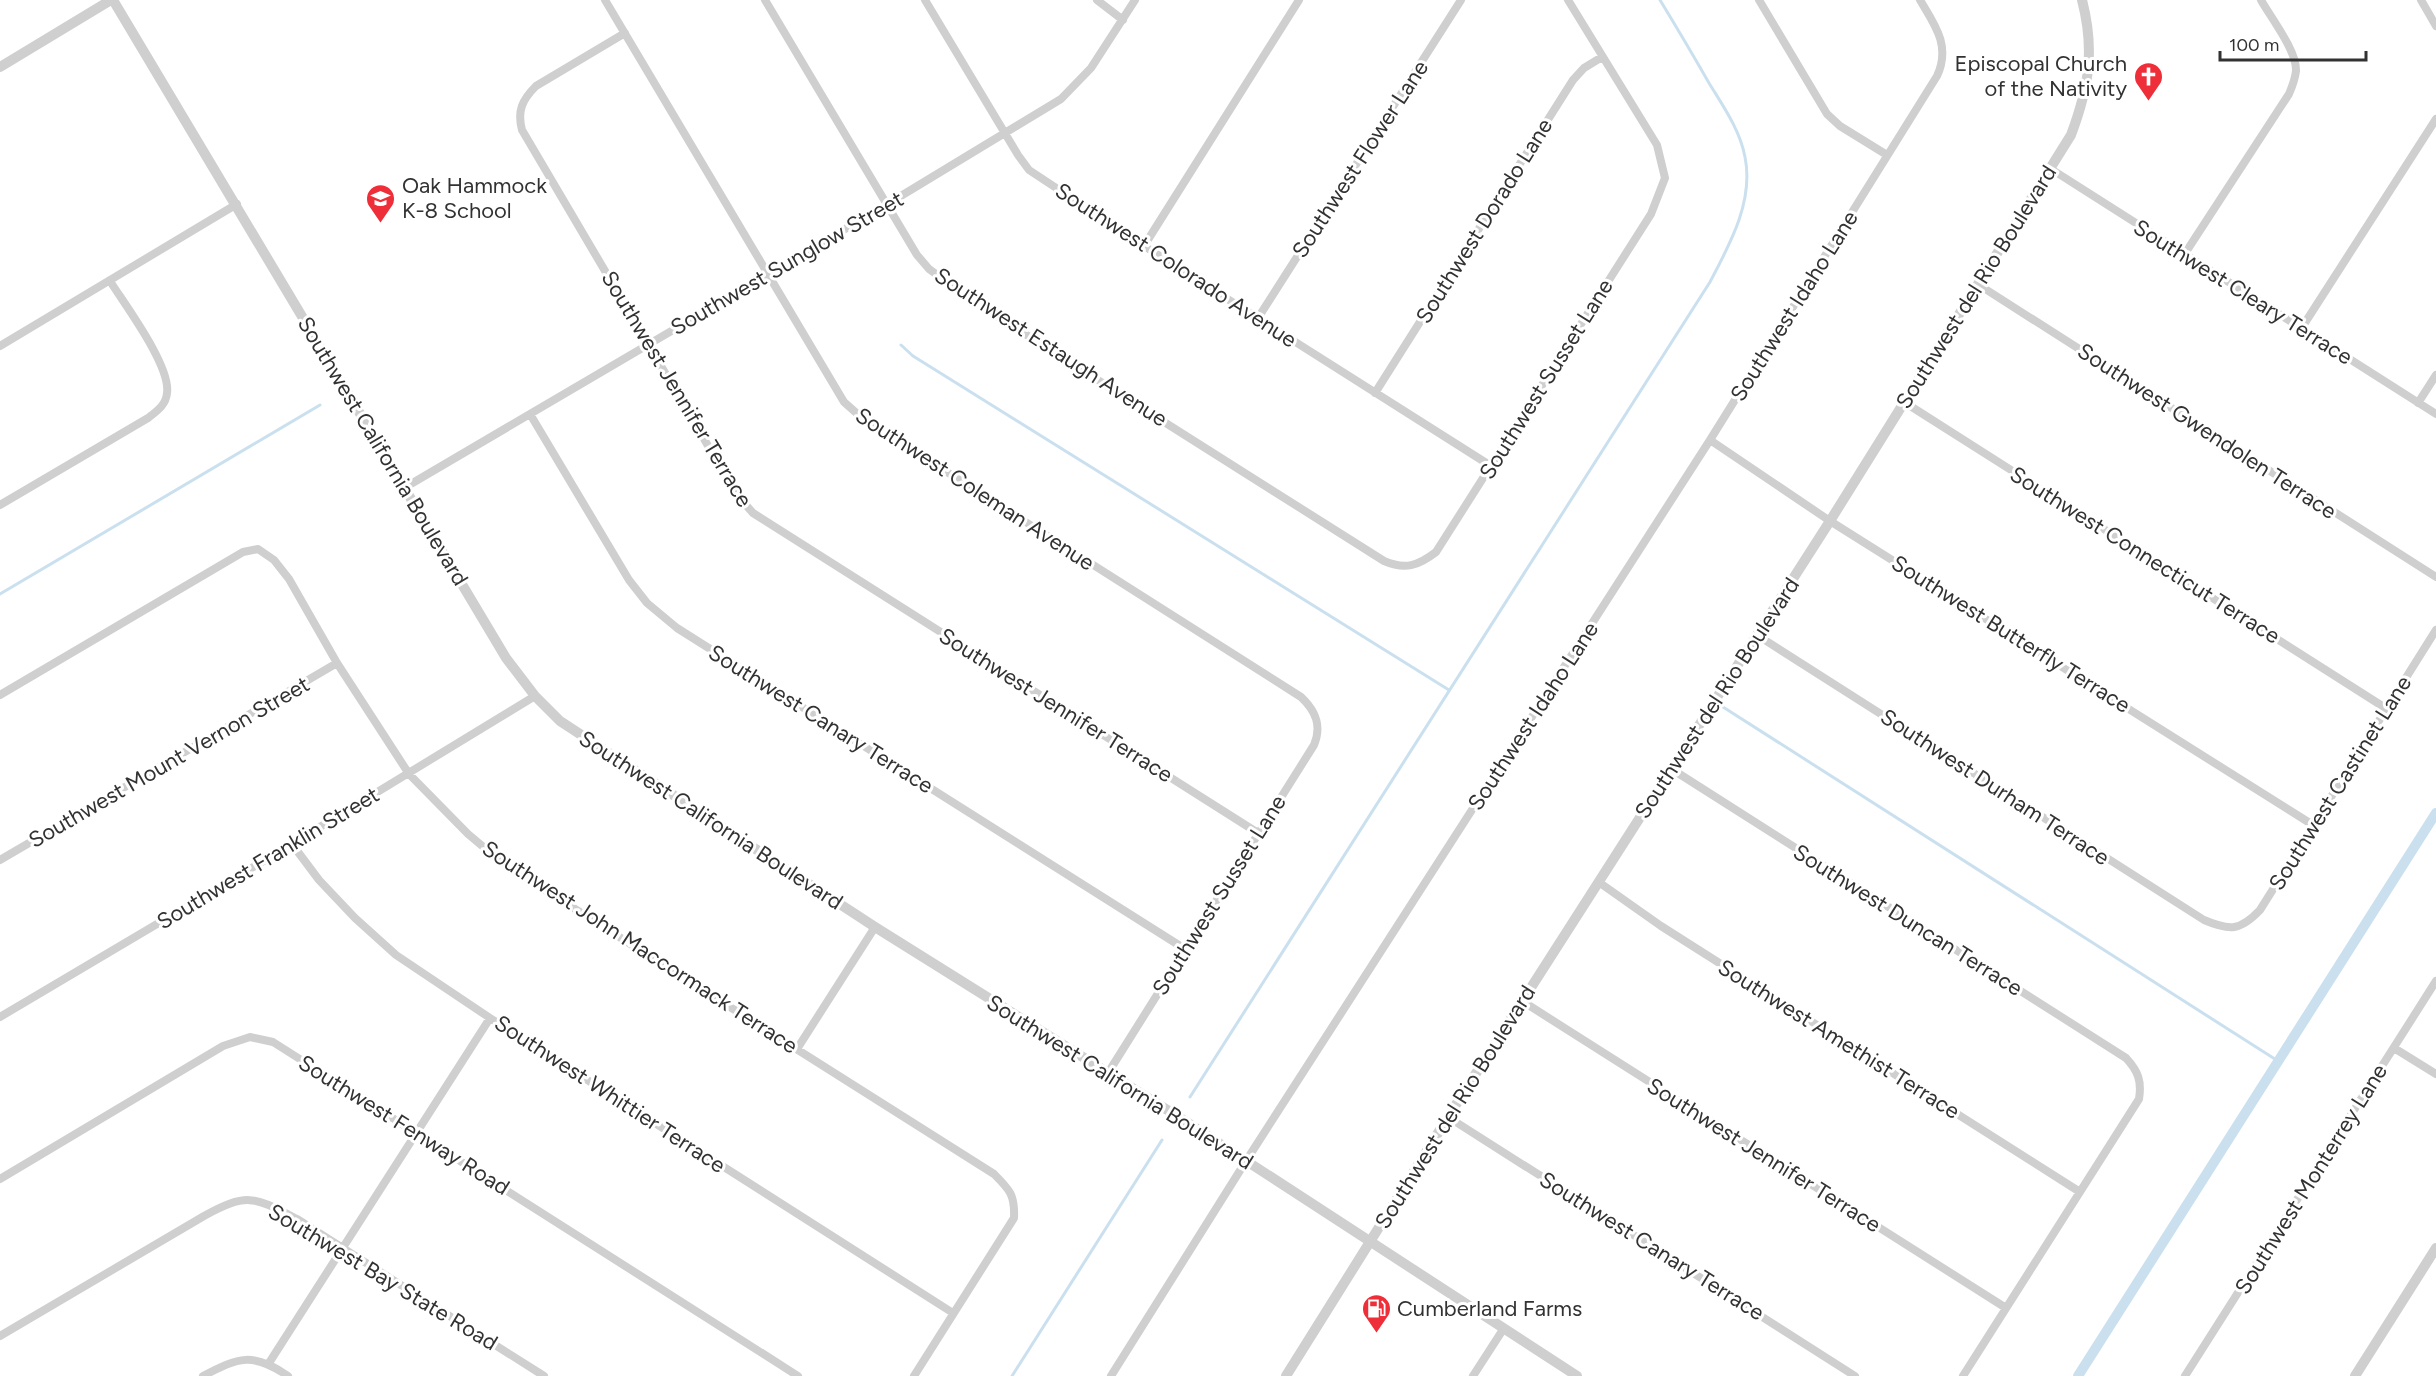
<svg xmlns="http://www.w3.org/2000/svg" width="2436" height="1376" font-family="Figtree,sans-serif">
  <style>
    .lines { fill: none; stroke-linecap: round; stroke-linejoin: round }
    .stream { stroke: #cbe0ef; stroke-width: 3 }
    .canal { stroke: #cbe0ef; stroke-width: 10 }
    .minor { stroke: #cfcfcf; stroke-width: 8 }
    .tertiary { stroke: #cfcfcf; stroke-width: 10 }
    .labels { text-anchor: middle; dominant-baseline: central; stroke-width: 6; stroke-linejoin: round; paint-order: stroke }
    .poi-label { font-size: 22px; fill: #323232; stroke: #fff; text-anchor: start }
    .street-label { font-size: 22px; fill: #323232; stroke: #fff }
  </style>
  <rect width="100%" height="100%" fill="#fff"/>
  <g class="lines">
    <!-- stream -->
    <path class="stream" d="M 901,345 L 913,356 L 1449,690
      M 0,594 L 320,405
      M 1723,707 L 2278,1061
      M 1190,1097 L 1710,282 C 1730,244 1754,201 1745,157 C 1740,130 1723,106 1709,83 C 1693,55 1677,28 1660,0
      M 1012,1376 L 1162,1140"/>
    <!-- canal -->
    <path class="canal" d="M 2078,1376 L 2436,813"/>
    <!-- minor -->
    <path class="minor" d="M 605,0 L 844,402 L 862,418 L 1301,697 C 1316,711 1322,726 1314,745 L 1108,1073
      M 765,0 L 917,255 L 929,269 L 976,303 L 1384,561 C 1405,570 1418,566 1436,552 L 1651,214 L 1665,178 L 1657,145 L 1568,0
      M 925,0 L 1018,155 L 1029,170 L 1144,246 L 1491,466
      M 1097,0 L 1123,20
      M 1759,0 L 1827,114 L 1840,126 L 1887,155
      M 2421,0 L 2436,26
      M 625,33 L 536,86 C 522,100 517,111 522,130 L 737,495 L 753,513 L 1258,833
      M 2051,169 L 2436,414
      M 1144,246 L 1299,0
      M 2184,255 L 2289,94 C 2292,87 2295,79 2296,71 C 2297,51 2271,18 2261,0
      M 1979,285 L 2436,577
      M 1258,318 L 1461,0
      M 2301,329 L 2436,119
      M 0,346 L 237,204
      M 1375,393 L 1573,80 L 1584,68 L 1602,57
      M 1904,402 L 2387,709
      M 2418,403 L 2436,375
      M 530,414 L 629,580 L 647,603 L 677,628 L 1185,949
      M 1710,440 L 1830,521 L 2313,825
      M 404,488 L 886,205 L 1061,99 L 1091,68 L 1135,0
      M 0,505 L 148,418 C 157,411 166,405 167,393 C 171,366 125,305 110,281
      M 1757,635 L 2204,920 C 2230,931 2240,931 2260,910 L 2436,630
      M 0,695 L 243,552 L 258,549 L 274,560 L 289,579 L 337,663 L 409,774 L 468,834 L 493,855 L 526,878 L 994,1174 C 1010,1190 1015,1195 1014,1218 L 914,1376
      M 1670,768 L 2126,1058 C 2138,1071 2142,1081 2139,1099 L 1963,1376
      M 292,844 L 319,880 L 355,918 L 396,955 L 490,1018 L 953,1313
      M 0,860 L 337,663
      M 1600,883 L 1661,926 L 2080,1192
      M 1522,1001 L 2006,1308
      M 0,1017 L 292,844 L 535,696
      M 2394,1048 L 2436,1074
      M 797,1049 L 875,927
      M 1448,1117 L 1855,1376
      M 0,1179 L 223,1046 L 250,1037 L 273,1042 L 798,1376
      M 0,1336 L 204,1216 C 248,1192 254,1197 297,1219 L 544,1376
      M 269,1363 L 490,1018
      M 203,1376 C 239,1357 253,1352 288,1376
      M 1111,1376 L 1246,1161 L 1710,440 L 1937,76 C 1951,46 1935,25 1920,0
      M 1473,1376 L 1504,1328
      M 2185,1376 L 2436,981"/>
    <!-- tertiary -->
    <path class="tertiary" d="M 113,0 L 506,658 L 535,696 L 560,721 L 875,927 L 1185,1121 L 1577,1376
      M 0,67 L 111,0
      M 1286,1376 L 1448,1117 L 1830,521 L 2071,135 C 2089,87 2095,50 2082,0
      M 2355,1376 L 2436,1248"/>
  </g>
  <!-- icons -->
  <defs>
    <symbol id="church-pin" viewBox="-11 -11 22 30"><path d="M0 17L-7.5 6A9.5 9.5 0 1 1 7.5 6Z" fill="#ee2e39" stroke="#fff"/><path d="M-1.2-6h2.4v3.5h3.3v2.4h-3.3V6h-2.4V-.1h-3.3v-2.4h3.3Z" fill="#fff"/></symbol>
    <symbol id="school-pin" viewBox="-11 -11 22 30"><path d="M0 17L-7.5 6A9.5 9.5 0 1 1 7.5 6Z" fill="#ee2e39" stroke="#fff"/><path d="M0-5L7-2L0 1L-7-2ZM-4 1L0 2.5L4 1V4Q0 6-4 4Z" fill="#fff"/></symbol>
    <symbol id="fuel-pin" viewBox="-11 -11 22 30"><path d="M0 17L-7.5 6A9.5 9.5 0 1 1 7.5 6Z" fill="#ee2e39" stroke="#fff"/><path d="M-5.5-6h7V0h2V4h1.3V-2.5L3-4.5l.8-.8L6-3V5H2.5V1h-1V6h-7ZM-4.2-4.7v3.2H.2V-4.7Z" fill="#fff"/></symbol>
  </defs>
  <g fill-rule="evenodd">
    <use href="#church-pin" x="2132" y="60" width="33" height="45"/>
    <use href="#school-pin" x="364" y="182" width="33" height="45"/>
    <use href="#fuel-pin" x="1360" y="1292" width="33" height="45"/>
  </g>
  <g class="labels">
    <!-- poi labels -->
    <g class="poi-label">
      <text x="2127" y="63" text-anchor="end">Episcopal Church<tspan x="2127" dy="25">of the Nativity</tspan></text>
      <text x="402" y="185">Oak Hammock<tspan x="402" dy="25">K-8 School</tspan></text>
      <text x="1397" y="1308">Cumberland Farms</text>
    </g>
    <!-- street labels -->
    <g class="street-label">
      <text transform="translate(1360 159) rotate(-57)">Southwest Flower Lane</text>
      <text transform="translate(1484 221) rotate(-58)">Southwest Dorado Lane</text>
      <text transform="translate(787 263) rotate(-30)">Southwest Sunglow Street</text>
      <text transform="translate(1176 265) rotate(33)">Southwest Colorado Avenue</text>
      <text transform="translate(1976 287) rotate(-58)">Southwest del Rio Boulevard</text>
      <text transform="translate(2243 292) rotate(32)">Southwest Cleary Terrace</text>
      <text transform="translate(1794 306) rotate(-58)">Southwest Idaho Lane</text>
      <text transform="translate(1051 347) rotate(33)">Southwest Estaugh Avenue</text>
      <text transform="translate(1546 379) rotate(-58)">Southwest Susset Lane</text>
      <text transform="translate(677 389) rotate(59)">Southwest Jennifer Terrace</text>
      <text transform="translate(2207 431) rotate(33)">Southwest Gwendolen Terrace</text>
      <text transform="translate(383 451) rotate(59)">Southwest California Boulevard</text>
      <text transform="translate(975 489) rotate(33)">Southwest Coleman Avenue</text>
      <text transform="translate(2145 555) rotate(32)">Southwest Connecticut Terrace</text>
      <text transform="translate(2011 634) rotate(32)">Southwest Butterfly Terrace</text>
      <text transform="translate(1717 698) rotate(-57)">Southwest del Rio Boulevard</text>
      <text transform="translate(1056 705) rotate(32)">Southwest Jennifer Terrace</text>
      <text transform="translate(1533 716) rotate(-57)">Southwest Idaho Lane</text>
      <text transform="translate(821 719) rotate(32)">Southwest Canary Terrace</text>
      <text transform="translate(169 762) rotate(-30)">Southwest Mount Vernon Street</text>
      <text transform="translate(2340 783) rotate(-58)">Southwest Castinet Lane</text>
      <text transform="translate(1995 787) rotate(33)">Southwest Durham Terrace</text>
      <text transform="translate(711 820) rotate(33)">Southwest California Boulevard</text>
      <text transform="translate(268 858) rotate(-31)">Southwest Franklin Street</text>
      <text transform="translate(1219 895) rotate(-58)">Southwest Susset Lane</text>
      <text transform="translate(1908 920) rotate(32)">Southwest Duncan Terrace</text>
      <text transform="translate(640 947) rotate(33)">Southwest John Maccormack Terrace</text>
      <text transform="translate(1839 1039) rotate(32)">Southwest Amethist Terrace</text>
      <text transform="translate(1120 1082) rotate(32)">Southwest California Boulevard</text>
      <text transform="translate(610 1094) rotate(33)">Southwest Whittier Terrace</text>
      <text transform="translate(1455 1107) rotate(-58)">Southwest del Rio Boulevard</text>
      <text transform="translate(404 1125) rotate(32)">Southwest Fenway Road</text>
      <text transform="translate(1764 1155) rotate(32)">Southwest Jennifer Terrace</text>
      <text transform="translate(2311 1179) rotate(-58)">Southwest Monterrey Lane</text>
      <text transform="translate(1652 1246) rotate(32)">Southwest Canary Terrace</text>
      <text transform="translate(383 1277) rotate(31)">Southwest Bay State Road</text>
    </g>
  </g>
  <!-- scale -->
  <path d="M2220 51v9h146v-9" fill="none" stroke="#323232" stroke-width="3"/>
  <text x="2229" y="51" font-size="18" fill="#323232" stroke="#ffffff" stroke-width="4.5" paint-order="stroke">100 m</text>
</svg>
